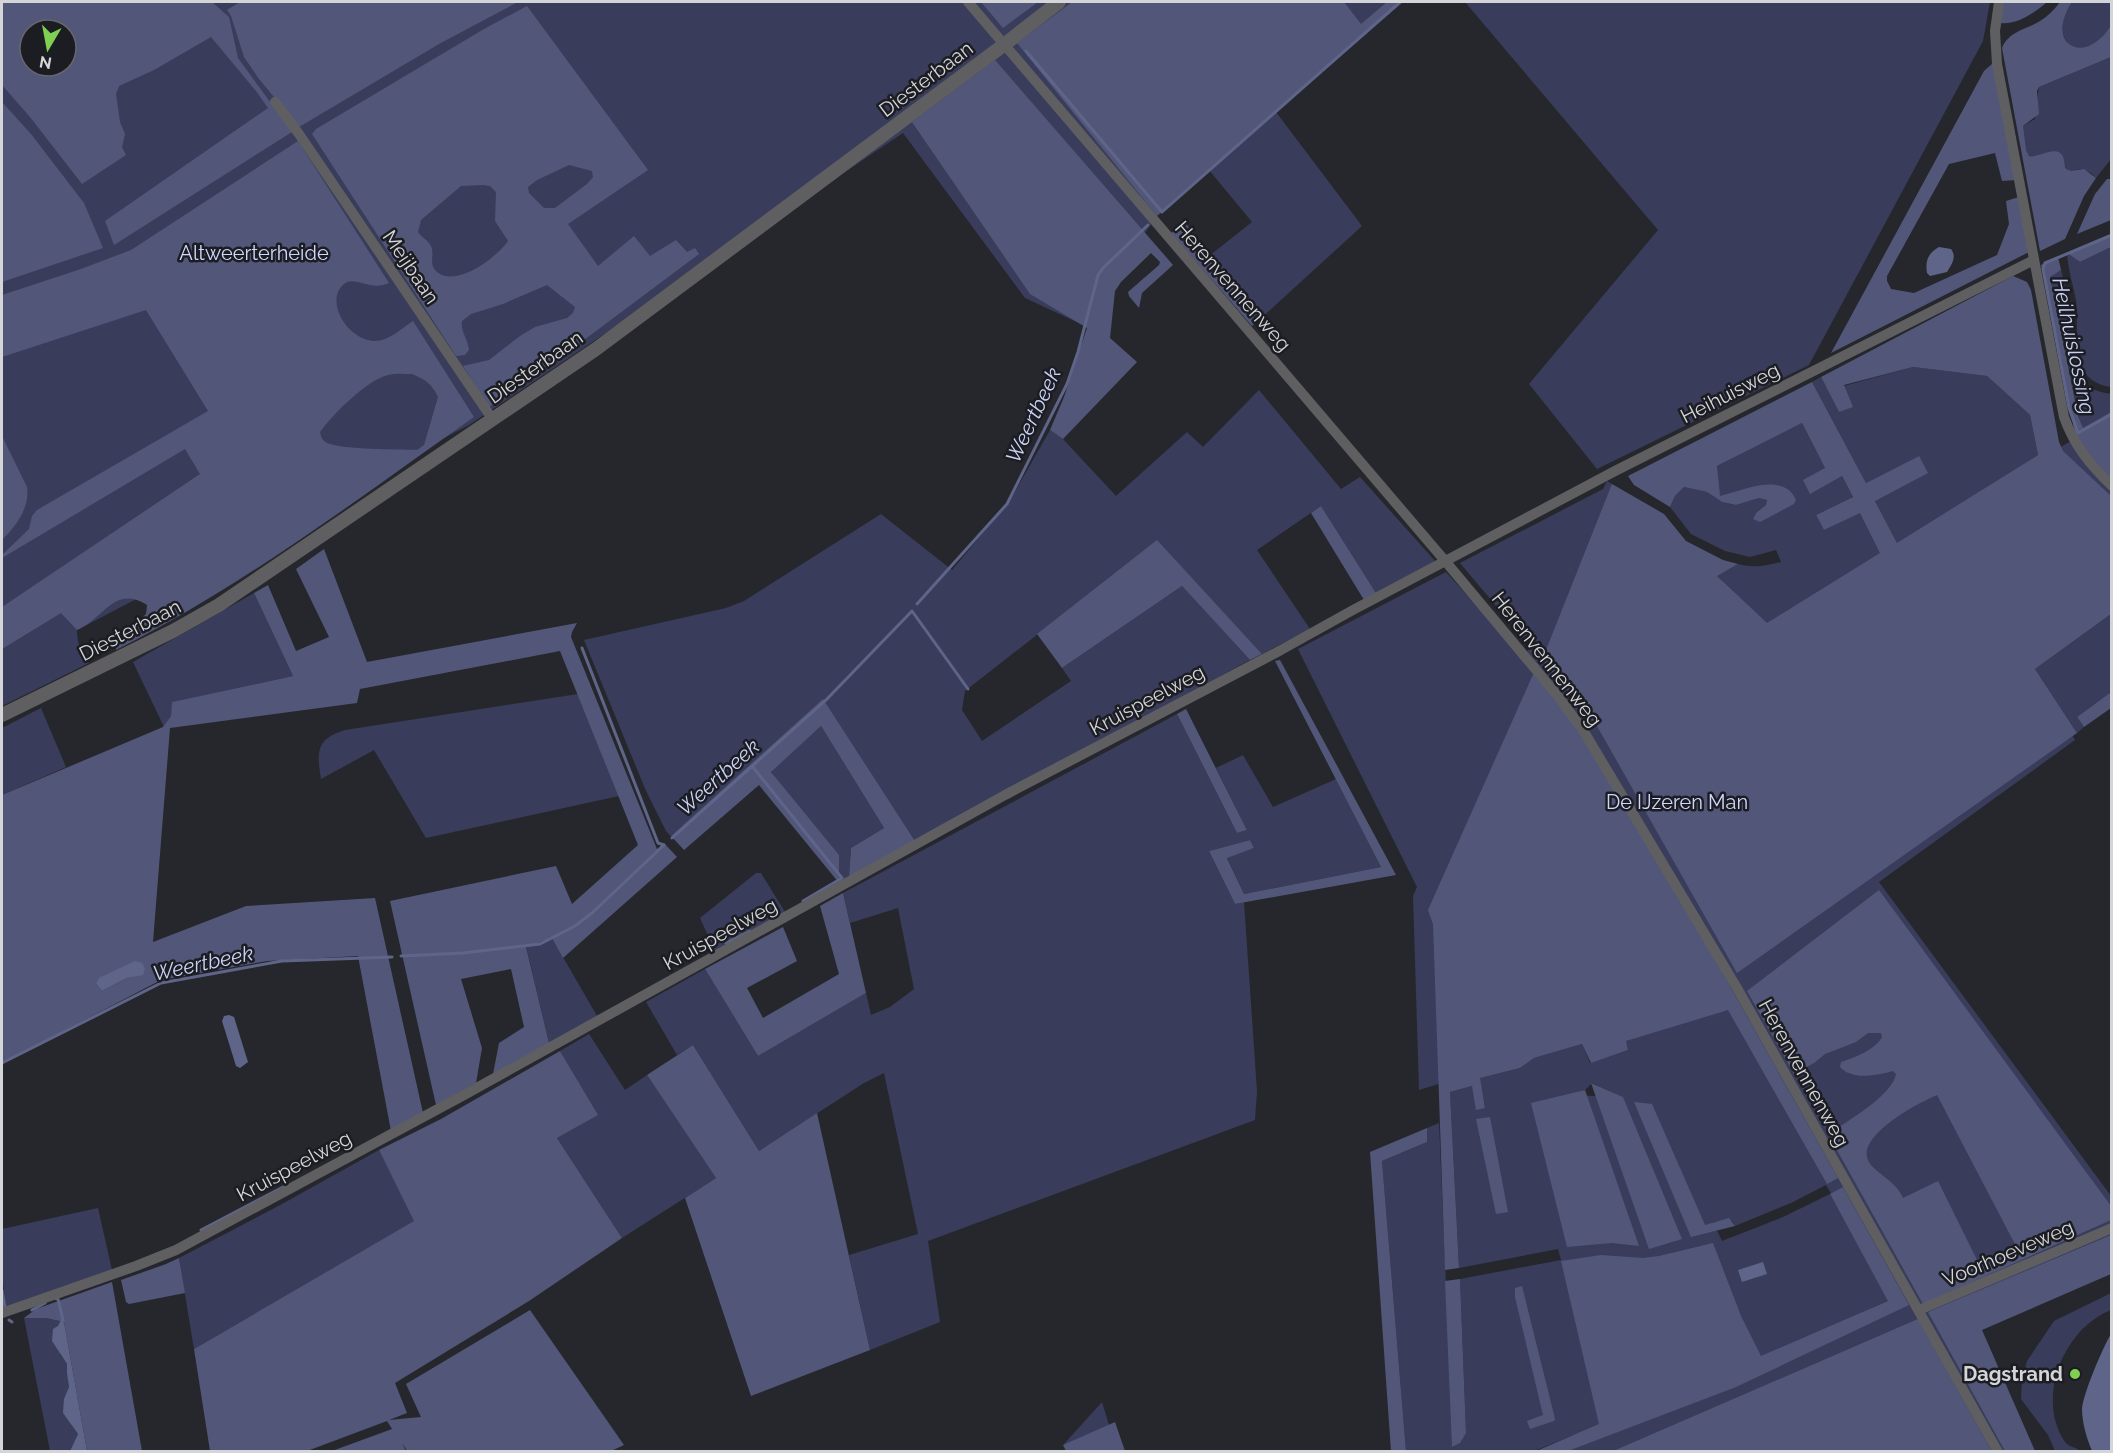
<svg xmlns="http://www.w3.org/2000/svg" width="2113" height="1453" font-family="Raleway,sans-serif">
  <style>
    .green { fill: #393d5b; fill-rule: evenodd }
    .forest { fill: #52577a; fill-rule: evenodd }
    .water { fill: #5f6589 }
    .lines { fill: none; stroke-linecap: round; stroke-linejoin: round }
    .stream { stroke: #5f6589; stroke-width: 3 }
    .minor { stroke: #5f5f62; stroke-width: 10 }
    .tertiary { stroke: #5f5f62; stroke-width: 14 }
    .poi-dot { fill: #7fd052; stroke: #1c1d22; stroke-width: 2 }
    .labels { text-anchor: middle; dominant-baseline: central; stroke-width: 5; stroke-linejoin: round; paint-order: stroke }
    .street-label { font-size: 20px; fill: #d4d5d8; stroke: #1c1d22 }
    .park-label { font-size: 20px; fill: #d0d7fd; stroke: #1c1d22 }
    .poi-label { font-size: 20px; font-weight: bold; fill: #d4d5d8; stroke: #1c1d22; text-anchor: end }
    .water-label { font-size: 21px; font-style: italic; fill: #cbd2f7; stroke: #1c1d22 }
  </style>
  <rect width="100%" height="100%" fill="#26272c"/>
  <!-- green -->
  <path class="green" d="M 2,2 L 1401,2 L 1276,112 L 1362,226 L 1257,322 L 1209,256 L 1252,222 L 1209,170 L 1161,210 L 1081,324 L 1025,298 L 903,133 L 469,425 L 77,630 C 77,644 81,652 89,663 L 2,706 ZM 30,30 L 66,30 L 66,66 L 30,66 Z
    M 1465,2 L 1990,2 L 1983,41 L 1809,365 L 1597,469 L 1529,384 L 1658,230 Z
    M 2072,2 L 2111,2 L 2111,25 C 2103,40 2090,50 2072,47 C 2056,34 2063,16 2072,2 Z
    M 2111,57 L 2111,159 L 2096,178 L 2091,173 L 2080,169 L 2071,172 L 2066,169 L 2063,156 L 2029,156 C 2024,148 2022,136 2023,126 L 2035,119 L 2039,87 Z
    M 2111,247 L 2111,387 C 2067,381 2080,332 2076,300 C 2073,285 2068,269 2067,253 L 2080,262 Z
    M 2061,270 C 2065,283 2068,297 2069,311 C 2071,348 2063,387 2111,394 L 2111,412 L 2083,429 L 2078,416 L 2050,276 Z
    M 1913,367 L 1987,376 L 2030,415 L 2038,455 L 1931,523 L 2100,424 L 2111,445 L 2111,612 L 2033,669 L 2075,740 L 1879,882 L 2111,1196 L 2111,1245 L 1945,1322 L 2018,1451 L 1552,1451 L 1576,1434 L 1534,1451 L 1406,1451 L 1382,1161 L 1427,1142 L 1427,1128 L 1439,1123 L 1453,1447 L 1466,1433 L 1460,1279 L 1561,1260 L 1558,1249 L 1459,1268 L 1450,1092 L 1472,1086 L 1485,1107 L 1479,1078 L 1520,1068 L 1534,1058 L 1582,1044 L 1590,1063 L 1628,1050 L 1625,1041 L 1724,1010 L 1717,998 L 1419,1090 L 1413,896 L 1417,887 L 1298,649 L 1446,572 L 1524,658 L 1530,646 L 1460,563 L 1603,489 L 1607,481 L 1612,484 L 1612,486 L 1725,583 L 1716,576 L 1738,564 C 1753,568 1766,566 1781,562 L 1776,550 L 1750,557 L 1725,551 L 1691,534 L 1670,507 L 1675,496 L 1684,487 L 1707,492 L 1722,502 L 1736,505 L 1759,498 L 1767,500 L 1766,505 L 1757,512 L 1796,500 L 1719,496 L 1717,466 L 1802,423 L 1825,468 L 1810,493 L 1842,476 L 1853,497 L 1816,515 L 1824,530 L 1860,512 L 1897,543 L 1875,501 L 1919,456 L 1866,483 L 1812,382 L 1821,377 L 1839,412 L 1844,386 ZM 1592,1083 L 1622,1097 L 1569,1095 L 1585,1090 ZM 1826,1185 L 1895,1302 L 1871,1308 L 1889,1301 L 1830,1194 L 1783,1217 L 1722,1241 L 1713,1222 L 1732,1221 L 1735,1226 L 1791,1203 Z
    M 1259,390 L 1341,489 L 1360,477 L 1436,562 L 1376,593 L 1321,506 L 1257,550 L 1310,629 L 1262,654 L 1157,541 L 965,691 L 962,710 L 982,741 L 1071,681 L 1062,668 L 1182,586 L 1250,660 L 915,841 L 823,700 L 671,836 L 666,831 L 646,791 L 584,640 L 726,608 L 744,601 L 881,514 L 952,570 L 1009,502 L 1050,430 L 1063,439 L 1116,496 L 1187,432 L 1203,447 Z
    M 254,593 L 293,676 L 173,702 L 171,716 L 164,727 L 133,662 Z
    M 2111,614 L 2111,692 L 2077,717 L 2084,727 L 2077,733 L 2035,669 Z
    M 578,694 L 619,796 L 426,838 L 374,750 L 321,779 C 317,753 315,739 345,730 Z
    M 41,708 L 66,767 L 2,795 L 2,728 Z
    M 1177,714 L 1237,833 L 1247,830 L 1216,768 L 1243,755 L 1273,807 L 1336,779 L 1381,867 L 1244,894 L 1227,857 L 1254,848 L 1250,840 L 1209,851 L 1235,904 L 1244,902 L 1257,1091 L 1255,1120 L 928,1241 L 940,1322 L 870,1350 L 849,1255 L 918,1234 L 884,1073 L 864,1083 L 759,1151 L 693,1045 L 677,1055 L 646,1002 L 705,969 L 758,1056 L 866,993 L 871,1015 L 890,1007 L 914,989 L 898,908 L 850,923 L 843,893 Z
    M 821,726 L 884,828 L 851,848 L 849,877 L 839,883 L 771,771 Z
    M 756,873 L 761,873 L 785,912 L 715,951 L 700,918 Z
    M 552,938 L 597,1016 L 549,1043 L 526,946 Z
    M 589,1034 L 625,1090 L 647,1075 L 716,1178 L 622,1238 L 557,1138 L 597,1115 L 560,1051 Z
    M 379,1150 L 415,1221 L 194,1349 L 179,1258 L 282,1204 Z
    M 98,1208 L 112,1270 L 6,1311 L 2,1273 L 2,1229 Z
    M 2111,1293 L 2111,1310 C 2064,1328 2035,1398 2065,1442 C 2069,1447 2076,1447 2080,1451 L 2055,1451 L 2048,1435 L 2021,1399 L 2022,1380 L 2027,1361 L 2054,1321 Z
    M 24,1318 L 46,1318 L 64,1322 L 59,1324 L 60,1354 L 67,1364 L 72,1426 L 78,1434 L 70,1451 L 50,1451 Z
    M 1102,1402 L 1117,1451 L 1066,1451 L 1064,1444 Z"/>
  <!-- forest -->
  <path class="forest" d="M 2,2 L 212,2 L 229,17 L 238,58 L 292,132 L 114,245 L 105,221 L 268,108 L 256,91 L 211,37 L 154,70 L 119,86 L 116,94 L 120,122 L 125,134 L 122,147 L 126,155 L 82,184 L 30,117 L 2,85 ZM 30,30 L 66,30 L 66,66 L 30,66 Z
    M 240,2 L 518,2 L 439,44 L 299,127 L 259,79 L 244,57 L 231,16 L 227,10 Z
    M 981,2 L 1038,2 L 1003,28 Z
    M 1072,2 L 1344,2 L 1361,24 L 1387,2 L 1403,2 L 1157,216 L 1017,43 Z
    M 2002,2 L 2047,2 C 2034,13 2018,25 2000,23 Z
    M 2060,2 L 2072,2 C 2043,47 2087,66 2111,25 L 2111,57 L 2039,87 L 2037,91 L 2039,114 L 2023,126 L 2026,150 L 2029,156 C 2039,158 2055,145 2062,155 C 2065,158 2064,165 2066,169 L 2071,171 L 2084,169 L 2096,178 L 2084,196 L 2065,239 L 2040,251 L 2002,48 C 2009,31 2026,30 2040,21 C 2048,16 2055,9 2060,2 Z
    M 527,6 L 648,170 L 568,224 L 598,266 L 634,236 L 650,256 L 676,240 L 687,252 L 695,248 L 699,254 L 588,337 L 489,407 L 463,366 L 489,360 L 520,336 L 535,327 L 567,318 L 573,313 L 575,307 L 547,285 L 503,304 L 471,314 L 462,321 C 460,331 468,339 469,350 L 465,355 L 456,356 L 312,134 L 316,129 L 484,29 ZM 569,165 L 592,171 L 593,177 L 587,184 L 555,208 L 544,208 L 529,193 L 528,187 L 537,180 ZM 483,185 L 490,186 L 496,192 L 495,221 L 508,241 C 497,257 457,288 437,272 C 428,264 435,255 431,246 C 428,240 421,237 418,232 L 421,220 L 461,186 Z
    M 995,60 L 1173,265 L 1142,293 L 1139,308 L 1129,296 L 1128,292 L 1159,265 L 1160,262 L 1151,253 L 1121,282 L 1115,291 L 1110,338 L 1137,362 L 1063,439 L 1050,430 L 1064,397 L 1087,328 L 1030,294 L 912,122 Z
    M 1993,63 L 2016,180 L 2002,181 L 1995,153 L 1949,164 L 1887,276 L 1887,281 L 1891,289 L 1914,293 L 1997,255 L 2009,224 L 2006,201 L 2019,197 L 2029,252 L 1831,353 L 1984,71 Z
    M 2,102 L 31,134 L 84,203 L 103,248 L 2,282 Z
    M 298,141 L 389,283 C 371,292 355,275 344,284 C 321,303 355,351 385,339 C 395,335 404,327 413,321 L 474,417 C 359,498 242,587 116,650 L 116,642 L 146,614 L 147,605 C 114,584 103,620 77,630 L 61,613 L 2,649 L 2,607 L 200,474 L 185,449 L 2,558 L 2,555 L 29,529 L 32,516 L 37,510 L 208,411 L 146,310 L 2,357 L 2,295 L 81,269 L 131,250 ZM 412,374 C 425,379 432,384 438,397 L 424,445 L 417,450 C 395,449 345,450 327,443 C 322,440 321,437 320,432 C 333,414 367,380 388,375 C 395,373 404,374 412,374 Z
    M 2107,179 L 2111,179 L 2111,220 L 2077,234 L 2095,194 Z
    M 1185,222 L 1257,322 L 1252,326 L 1171,233 Z
    M 2111,234 L 2111,247 L 2080,262 L 2067,253 Z
    M 2058,257 L 2061,270 L 2050,277 L 2078,416 L 2083,428 L 2111,412 L 2111,479 L 2083,452 L 2075,433 L 2041,265 Z
    M 2013,276 L 2027,282 L 2031,290 L 2059,442 L 2063,451 L 2111,496 L 2111,614 L 2035,669 L 2077,733 L 1737,973 L 1597,726 L 1542,660 L 1612,484 L 1664,514 L 1686,541 L 1723,560 L 1738,564 L 1717,576 L 1767,623 L 1880,553 L 1860,513 L 1824,530 L 1816,515 L 1853,497 L 1842,476 L 1810,494 L 1803,480 L 1825,468 L 1802,423 L 1717,466 L 1720,496 C 1743,491 1783,471 1796,500 L 1794,504 L 1760,522 L 1753,519 L 1757,512 L 1766,505 L 1767,500 L 1759,498 L 1736,505 L 1722,502 L 1707,492 L 1684,487 L 1675,496 L 1670,507 L 1634,485 L 1628,476 L 1812,382 L 1866,483 L 1919,456 L 1928,473 L 1875,501 L 1897,543 L 2038,455 L 2030,415 L 1987,376 L 1913,367 L 1844,385 L 1853,407 L 1839,412 L 1821,377 Z
    M 2,436 L 27,487 C 30,508 16,526 2,540 Z
    M 1321,506 L 1376,593 L 1364,600 L 1311,513 Z
    M 1157,540 L 1262,654 L 1250,660 L 1182,586 L 1062,668 L 1037,634 Z
    M 324,549 L 367,662 L 577,623 L 572,632 L 571,637 L 657,849 L 664,843 L 677,857 L 563,958 L 552,938 L 526,947 L 549,1043 L 493,1074 L 499,1043 L 524,1027 L 511,969 L 461,979 L 482,1048 L 476,1083 L 436,1105 L 390,901 L 556,866 L 572,904 L 638,845 L 560,651 L 360,689 L 357,703 L 170,728 L 153,942 L 246,906 L 375,898 L 423,1113 L 391,1131 L 358,956 L 267,961 L 161,980 L 2,1063 L 2,795 L 163,727 L 171,716 L 172,702 L 293,676 L 254,593 L 268,585 L 296,651 L 329,637 L 296,569 ZM 145,969 L 138,975 L 127,978 L 102,991 L 96,984 Z
    M 1280,660 L 1396,875 L 1235,904 L 1209,851 L 1250,840 L 1254,848 L 1227,858 L 1244,894 L 1381,867 L 1275,661 Z
    M 1535,670 L 1593,743 L 1838,1178 L 1827,1184 L 1728,1010 L 1626,1041 L 1628,1050 L 1591,1063 L 1582,1044 L 1534,1058 L 1520,1068 L 1480,1078 L 1485,1108 L 1476,1110 L 1472,1086 L 1450,1092 L 1459,1268 L 1445,1270 L 1433,924 L 1428,910 Z
    M 2111,692 L 2111,708 L 2084,727 L 2077,717 Z
    M 823,699 L 915,841 L 849,877 L 851,848 L 884,828 L 821,726 L 771,772 L 839,855 L 839,883 L 759,785 L 684,850 L 671,836 Z
    M 1186,709 L 1247,830 L 1237,833 L 1177,714 Z
    M 1879,890 L 2111,1206 L 2111,1220 L 1923,1304 L 1828,1134 C 1846,1122 1892,1096 1896,1074 L 1893,1071 C 1877,1075 1853,1081 1840,1067 L 1841,1062 C 1854,1058 1875,1050 1882,1037 L 1881,1033 L 1868,1033 L 1856,1042 L 1825,1054 L 1814,1063 L 1794,1074 L 1747,991 ZM 1937,1095 L 2017,1248 L 1979,1264 L 1938,1181 L 1903,1198 C 1896,1182 1882,1177 1871,1165 C 1849,1139 1918,1103 1937,1095 Z
    M 843,893 L 866,993 L 758,1056 L 705,969 L 783,927 L 797,961 L 747,988 L 763,1018 L 839,974 L 820,906 Z
    M 693,1045 L 759,1151 L 817,1113 L 870,1350 L 751,1396 L 685,1198 L 716,1178 L 647,1075 Z
    M 560,1051 L 598,1115 L 557,1138 L 622,1238 L 529,1301 L 395,1383 L 407,1413 L 389,1420 L 421,1417 L 406,1384 L 530,1310 L 624,1445 L 609,1452 L 408,1452 L 402,1443 L 406,1451 L 332,1451 L 392,1429 L 387,1421 L 307,1451 L 210,1451 L 194,1349 L 414,1221 L 379,1150 L 441,1119 Z
    M 1591,1083 L 1623,1097 L 1682,1239 L 1649,1249 Z
    M 1585,1090 L 1639,1246 L 1612,1243 L 1567,1247 L 1531,1103 Z
    M 1634,1102 L 1652,1104 L 1705,1225 L 1729,1218 L 1735,1226 L 1691,1237 Z
    M 1490,1117 L 1508,1212 L 1496,1214 L 1476,1119 Z
    M 1427,1128 L 1427,1142 L 1382,1161 L 1406,1451 L 1391,1451 L 1370,1152 Z
    M 1843,1187 L 1909,1305 L 1736,1387 L 1568,1451 L 1534,1452 L 1599,1424 L 1561,1261 L 1601,1255 L 1643,1258 L 1659,1256 L 1713,1243 L 1741,1316 L 1761,1356 L 1888,1301 L 1830,1194 Z
    M 2111,1235 L 2111,1274 L 1982,1330 L 2035,1451 L 2005,1451 L 1928,1312 Z
    M 179,1258 L 185,1293 L 129,1304 L 126,1302 L 121,1280 L 166,1264 Z
    M 1460,1279 L 1466,1433 L 1460,1443 L 1452,1447 L 1445,1281 Z
    M 112,1282 L 142,1451 L 87,1451 L 64,1322 L 46,1318 L 24,1318 L 36,1309 Z
    M 1522,1286 L 1555,1419 L 1554,1421 L 1530,1429 L 1527,1421 L 1543,1415 L 1515,1297 L 1515,1288 Z
    M 1918,1319 L 1992,1452 L 1611,1452 Z
    M 1115,1422 L 1125,1451 L 1066,1451 L 1063,1445 Z"/>
  <!-- water -->
  <path class="water" d="M 1939,247 L 1951,249 C 1957,257 1952,264 1947,272 L 1930,276 L 1927,273 C 1925,261 1928,253 1939,247 Z
    M 135,961 L 142,963 L 145,969 L 143,975 L 127,978 L 102,991 L 96,984 L 99,978 Z
    M 229,1015 L 234,1017 L 248,1062 L 240,1068 L 236,1066 L 222,1021 L 224,1016 Z
    M 1763,1262 L 1767,1274 L 1742,1282 L 1738,1270 Z
    M 64,1322 L 87,1451 L 70,1451 L 78,1434 L 63,1413 L 64,1399 L 69,1387 L 67,1373 L 67,1364 L 52,1341 L 53,1329 Z
    M 2111,1334 L 2111,1451 L 2092,1451 C 2087,1439 2082,1423 2082,1409 C 2083,1394 2103,1347 2111,1334 Z"/>
  <g class="lines">
    <!-- stream -->
    <path class="stream" d="M 1026,51 L 1162,212 L 1400,2
      M 2112,235 L 2045,263 L 2043,269 L 2069,408 L 2078,433 L 2112,414
      M 917,604 L 1007,504 L 1067,384 L 1078,352 L 1098,275 L 1104,267 L 1148,225
      M 752,766 L 842,878 L 803,901
      M 672,838 L 827,699 L 912,611 L 968,689
      M 726,943 L 750,931
      M 401,956 L 463,953 L 540,944 L 575,926 L 592,913 L 664,845 L 658,843 L 582,648
      M 2,1063 L 161,983 L 282,961 L 392,957
      M 201,1230 L 287,1185
      M 2,1290 L 5,1308
      M 54,1298 L 58,1299 L 63,1320 L 60,1325
      M 32,1310 L 45,1303
      M 9,1320 L 12,1322"/>
    <!-- minor -->
    <path class="minor" d="M 968,2 L 1446,562 L 1557,695 L 1583,730 L 1737,988 L 1998,1452
      M 1999,2 L 1995,31 L 1997,64 L 2064,417 C 2074,445 2090,465 2112,486
      M 275,102 L 299,134 L 493,420
      M 1919,1310 L 2112,1228
      M 2,1313 L 136,1266 L 176,1250 L 464,1095 L 1005,795 L 1281,650 L 1353,610 L 1615,471 L 2034,260"/>
    <!-- tertiary -->
    <path class="tertiary" d="M 2,715 L 173,631 L 219,605 L 596,349 L 1005,44 L 1059,2"/>
  </g>
  <!-- markers -->
  <circle class="poi-dot" cx="2075" cy="1374" r="6"/>
  <g class="labels">
    <!-- street labels -->
    <g class="street-label">
      <text transform="translate(926 79) rotate(-37)">Diesterbaan</text>
      <text transform="translate(411 267) rotate(56)">Meijbaan</text>
      <text transform="translate(1233 286) rotate(49)">Herenvennenweg</text>
      <text transform="translate(535 367) rotate(-35)">Diesterbaan</text>
      <text transform="translate(1730 393) rotate(-27)">Heihuisweg</text>
      <text transform="translate(130 630) rotate(-27)">Diesterbaan</text>
      <text transform="translate(1547 659) rotate(52)">Herenvennenweg</text>
      <text transform="translate(1147 700) rotate(-28)">Kruispeelweg</text>
      <text transform="translate(720 934) rotate(-29)">Kruispeelweg</text>
      <text transform="translate(1804 1073) rotate(61)">Herenvennenweg</text>
      <text transform="translate(294 1166) rotate(-28)">Kruispeelweg</text>
      <text transform="translate(2008 1253) rotate(-23)">Voorhoeveweg</text>
    </g>
    <!-- park labels -->
    <g class="park-label">
      <text x="254" y="253">Altweerterheide</text>
      <text x="1677" y="802">De IJzeren Man</text>
    </g>
    <!-- poi labels -->
    <g class="poi-label">
      <text x="2063" y="1374">Dagstrand</text>
    </g>
    <!-- water labels -->
    <g class="water-label">
      <text transform="translate(2074 346) rotate(78)">Heilhuislossing</text>
      <text transform="translate(1033 415) rotate(-65)">Weertbeek</text>
      <text transform="translate(718 777) rotate(-42)">Weertbeek</text>
      <text transform="translate(203 963) rotate(-12)">Weertbeek</text>
    </g>
  </g>
  <!-- border -->
  <rect width="2113" height="1453" fill="none" stroke="#d4d5d8" stroke-width="6"/>
  <!-- north arrow -->
  <g transform="translate(48 48) rotate(190)"><circle r="28" fill="#1c1d22" stroke="#66676b" stroke-width="1.5"/>
  <path d="M0-4.5L10 22L0 15L-10 22Z" fill="#7fd052"/>
  <text y="-9" font-size="16" font-weight="bold" text-anchor="middle" fill="#d4d5d8">N</text>
  </g>
</svg>
